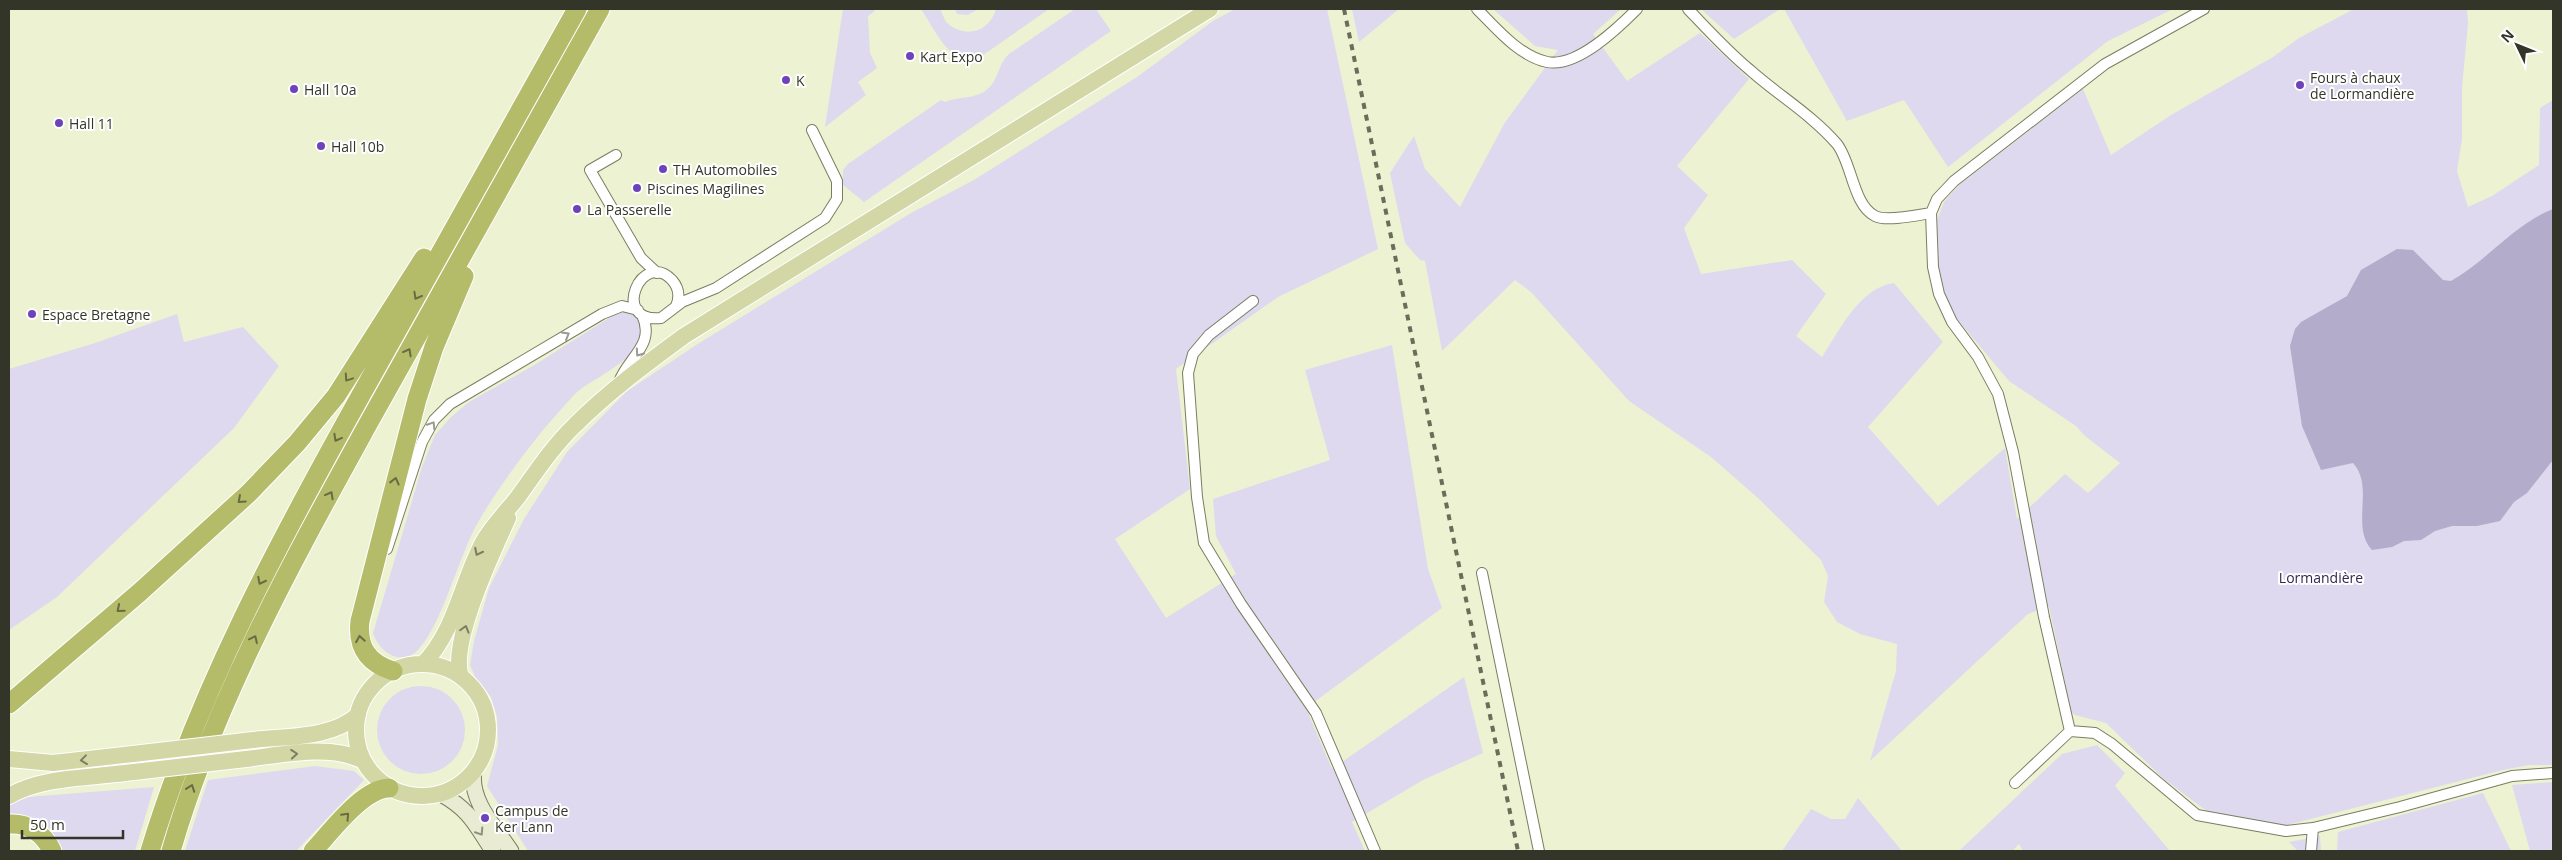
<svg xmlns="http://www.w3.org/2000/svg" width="2562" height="860" font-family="'Open Sans',sans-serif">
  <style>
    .green { fill: #ded9ef }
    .water { fill: #b3acca }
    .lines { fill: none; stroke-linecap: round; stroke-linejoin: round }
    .street-casing { stroke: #7a7e61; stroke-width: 12 }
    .secondary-casing { stroke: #7a7e61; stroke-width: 17 }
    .primary-casing { stroke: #fff; stroke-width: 18 }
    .highway-casing { stroke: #fff; stroke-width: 21 }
    .street { stroke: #fff; stroke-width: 10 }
    .secondary { stroke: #e9ebd2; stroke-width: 15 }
    .primary { stroke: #d3d7a5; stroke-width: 16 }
    .highway { stroke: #b5bc69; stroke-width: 19 }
    .rail { stroke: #6b6d5b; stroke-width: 4; stroke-dasharray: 6 6; stroke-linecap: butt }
    .primary-bridge-casing { stroke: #fff; stroke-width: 18; stroke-linecap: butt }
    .primary-bridge { stroke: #d3d7a5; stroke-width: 16 }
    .oneway { stroke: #686b43 }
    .oneway2 { stroke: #9a9a94 }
    .oneway3 { stroke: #7c7e61 }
    .oneway4 { stroke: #8e907e }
    .poi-dot { fill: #6e42ba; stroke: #fff; stroke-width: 2 }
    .labels { text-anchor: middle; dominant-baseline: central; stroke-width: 4; stroke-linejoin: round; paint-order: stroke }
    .poi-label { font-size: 14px; fill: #343529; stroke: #fff; text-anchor: start }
    .park-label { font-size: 14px; fill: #342750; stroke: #fff }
  </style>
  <rect width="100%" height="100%" fill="#edf2d2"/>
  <!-- green -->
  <path class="green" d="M 843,9 L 873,9 L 875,11 L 868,16 L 870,53 L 877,68 L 858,82 L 866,95 L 825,127 Z
    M 921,9 L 940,9 L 946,22 C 964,39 989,33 996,9 L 1049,9 L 976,60 C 949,65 934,28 921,9 Z
    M 955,9 L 978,9 L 968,15 L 957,14 Z
    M 1075,9 L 1096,9 L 1111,31 L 864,202 L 843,185 L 843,170 L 848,164 L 941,100 L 945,102 C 962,95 983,101 994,81 C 1000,71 1000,62 1009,54 Z
    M 1235,9 L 1327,9 L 1378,249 L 1278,297 L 1176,369 L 1190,489 L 1115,539 L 1166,618 L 1236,574 L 1216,536 L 1213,499 L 1330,460 L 1305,370 L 1392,345 L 1428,569 L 1442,608 L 1306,708 L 1332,769 L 1464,677 L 1483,753 L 1423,780 L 1352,822 L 1365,851 L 528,851 L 487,786 L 498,745 L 497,717 L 491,697 L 476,679 L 470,665 L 474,641 L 489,588 L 524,519 L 567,452 L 626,392 L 696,345 L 911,213 L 974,180 L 1137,77 L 1213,21 Z
    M 1352,9 L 1399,9 L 1359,42 Z
    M 1493,9 L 1621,9 L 1593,34 L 1627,81 L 1700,33 L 1749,79 L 1677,166 L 1708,195 L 1684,228 L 1701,274 L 1792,260 L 1826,294 L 1796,336 L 1822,357 C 1840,330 1859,288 1894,283 L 1943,342 L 1868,427 L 1938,506 L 2005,448 L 2017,519 L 2065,474 L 2088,493 L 2120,463 L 2085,436 L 2076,426 L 2009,381 L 1951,312 L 1946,300 L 1938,269 L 1936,223 L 1944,202 L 1959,185 L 2083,89 L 2111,155 L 2171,115 L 2273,57 L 2299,38 L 2354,9 L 2467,9 L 2468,23 L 2462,88 L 2462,139 L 2457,171 L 2468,207 L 2492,196 L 2539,165 L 2540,108 L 2553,100 L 2553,765 L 2529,765 L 2503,770 L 2283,826 L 2212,815 L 2164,779 L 2106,723 L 2075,715 L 2071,712 L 2049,606 L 2028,614 L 1870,761 L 1896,671 L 1897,644 L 1860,634 L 1837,622 L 1824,602 L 1828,576 L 1821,560 L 1758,498 L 1711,457 L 1629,401 L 1531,292 L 1515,280 L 1442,351 L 1425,261 L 1420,260 L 1405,243 L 1390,173 L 1414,136 L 1425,169 L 1460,207 L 1504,124 L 1558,50 L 1535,46 Z
    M 1701,9 L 1780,9 L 1734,39 Z
    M 1784,9 L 2173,9 L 2108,41 L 1948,167 L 1904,100 L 1847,121 Z
    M 621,312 C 628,312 633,313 637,319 C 658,353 594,376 576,393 C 564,405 554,418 543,430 C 519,460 495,492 476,526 C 458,559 440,630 416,652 C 398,667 378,649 373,633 L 422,467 L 435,435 L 451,417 L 469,402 L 536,364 L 612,316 Z
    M 177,314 L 184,342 L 243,327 L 279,366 L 234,428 L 57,597 L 9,630 L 9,369 L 95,343 Z
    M377 730a44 44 0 1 1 88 0a44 44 0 1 1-88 0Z
    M 2097,745 L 2125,773 L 2115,786 L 2170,851 L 2023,851 L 2019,844 L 2012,851 L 1959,851 L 2062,754 Z
    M 315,766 L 354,771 L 364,780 L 296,851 L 185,851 L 208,780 Z
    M 2553,782 L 2553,851 L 2530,851 L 2512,785 Z
    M 154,787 L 135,851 L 61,851 L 9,816 L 9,806 L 17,800 L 28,797 Z
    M 2483,793 L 2511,851 L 2337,851 L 2338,832 Z
    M 1858,798 L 1902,851 L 1782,851 L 1811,809 L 1831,819 L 1845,819 Z
    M 2320,836 L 2321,851 L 2298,851 L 2289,842 Z"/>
  <!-- water -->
  <path class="water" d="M 2553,209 L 2553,460 L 2527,493 L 2514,502 L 2500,521 L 2477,526 L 2452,526 L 2435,531 L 2421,540 L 2404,541 L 2392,547 L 2372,550 C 2350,526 2375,487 2353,463 L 2321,470 L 2302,426 L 2290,346 L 2295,329 L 2301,322 L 2347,296 L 2361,270 L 2397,249 L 2413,250 L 2443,280 L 2451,281 C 2487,261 2514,224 2553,209 Z"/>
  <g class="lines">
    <defs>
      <path id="street" d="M 1477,9 C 1496,28 1519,56 1547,62 C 1577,68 1618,28 1637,9
        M 1688,9 C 1708,30 1728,52 1750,70 C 1778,95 1812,115 1837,144 C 1852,163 1853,205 1875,216 C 1886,222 1918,215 1931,213
        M 2204,9 L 2105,64 L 1954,181 L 1937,199 L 1931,213 L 1933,267 L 1939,294 L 1952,322 L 1978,357 L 1998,394 L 2013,452 L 2044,617 L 2070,731 L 2095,733 L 2112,744 L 2197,815 L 2286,831 L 2313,828 L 2400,807 L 2512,776 L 2553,773
        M 616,155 L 590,170 L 641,258 L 657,273
        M 1253,301 L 1209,335 L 1193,354 L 1188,373 L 1197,497 L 1204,543 L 1241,604 L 1316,713 L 1375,851
        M 676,306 C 680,297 679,288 672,280 C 642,248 609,323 661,318 L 682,302 L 716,288 L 825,218 L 837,199 L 837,181 L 812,130
        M 619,382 C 628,357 656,345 642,315
        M 387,549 L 422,442 L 434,420 L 450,404 L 602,314 L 622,306 L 638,310
        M 1482,573 L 1539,851
        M 2015,783 L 2070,731
        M 2311,851 L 2313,828"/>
      <path id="secondary" d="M 474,771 C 469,801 496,828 511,851
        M 441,794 C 470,810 475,824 493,851"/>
      <path id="primary" d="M 423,664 C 455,632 462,581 483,542 C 493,525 506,512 518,497 C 536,472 553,446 575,425 C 608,392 646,364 684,336 L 1210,9
        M356 730a66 66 0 1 1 132 0a66 66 0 1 1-132 0Z
        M 461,677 C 449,643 493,552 508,518
        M 253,740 C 288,736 330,739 358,715
        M 9,759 L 53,763 L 133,754
        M 246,759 C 283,755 327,744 362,760
        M 9,796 C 41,777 87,778 125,773"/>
      <path id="highway" d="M 393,671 C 368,663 357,647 360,621 L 417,399 L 434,347 L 464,276
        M 9,704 L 140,592 L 249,493 L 297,443 L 336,396 L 424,258
        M 9,824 C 29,823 44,834 52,851
        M 150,851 C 199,690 279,542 361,395 C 433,266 505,137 577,9
        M 171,851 C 215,700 292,562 368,424 C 445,286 523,147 600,9
        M 313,851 C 331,832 362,789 389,788"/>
    </defs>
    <!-- street casing -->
    <use href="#street" class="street-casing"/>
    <!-- secondary casing -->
    <use href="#secondary" class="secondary-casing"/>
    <!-- primary casing -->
    <use href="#primary" class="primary-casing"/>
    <!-- highway casing -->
    <use href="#highway" class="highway-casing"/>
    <!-- street -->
    <use href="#street" class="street"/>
    <!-- secondary -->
    <use href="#secondary" class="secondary"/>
    <!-- primary -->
    <use href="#primary" class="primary"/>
    <!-- highway -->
    <use href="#highway" class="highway"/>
    <!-- rail -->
    <path class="rail" d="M 1344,9 L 1518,851"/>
    <defs>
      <path id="primary-bridge" d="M 133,754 L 253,740
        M 125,773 L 246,759"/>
    </defs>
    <!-- primary-bridge casing -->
    <use href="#primary-bridge" class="primary-bridge-casing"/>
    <!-- primary-bridge -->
    <use href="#primary-bridge" class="primary-bridge"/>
  </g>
  <!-- one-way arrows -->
  <defs><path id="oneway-chevron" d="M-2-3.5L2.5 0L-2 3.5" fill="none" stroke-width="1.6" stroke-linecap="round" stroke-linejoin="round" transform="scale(1.25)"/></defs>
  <g class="oneway">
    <use href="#oneway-chevron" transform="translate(417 296) rotate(119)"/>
    <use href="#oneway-chevron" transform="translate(408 352) rotate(-61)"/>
    <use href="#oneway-chevron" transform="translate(348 378) rotate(124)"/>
    <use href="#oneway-chevron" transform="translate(337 438) rotate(119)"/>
    <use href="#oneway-chevron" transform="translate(395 481) rotate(-76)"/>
    <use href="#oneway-chevron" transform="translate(330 495) rotate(-61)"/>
    <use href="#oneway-chevron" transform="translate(241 500) rotate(138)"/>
    <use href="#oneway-chevron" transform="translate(261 581) rotate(117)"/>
    <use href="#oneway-chevron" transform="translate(120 609) rotate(140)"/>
    <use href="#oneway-chevron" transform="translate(254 639) rotate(-64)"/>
    <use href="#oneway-chevron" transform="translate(360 639) rotate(-99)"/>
    <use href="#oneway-chevron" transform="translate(191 788) rotate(-70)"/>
    <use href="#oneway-chevron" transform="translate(346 816) rotate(-47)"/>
  </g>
  <g class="oneway2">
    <use href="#oneway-chevron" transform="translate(566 335) rotate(-30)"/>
    <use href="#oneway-chevron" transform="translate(639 353) rotate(125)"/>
    <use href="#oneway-chevron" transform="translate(432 425) rotate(-58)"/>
  </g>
  <g class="oneway3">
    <use href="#oneway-chevron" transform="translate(478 552) rotate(117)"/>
    <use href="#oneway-chevron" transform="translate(465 629) rotate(-74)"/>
    <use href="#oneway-chevron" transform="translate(294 754) rotate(-5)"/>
    <use href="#oneway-chevron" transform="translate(84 760) rotate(173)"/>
  </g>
  <use class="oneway4" href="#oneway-chevron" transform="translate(480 832) rotate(57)"/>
  <!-- markers -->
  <g class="poi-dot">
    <circle cx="910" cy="56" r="5"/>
    <circle cx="786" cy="80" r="5"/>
    <circle cx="2300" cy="85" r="5"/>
    <circle cx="294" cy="89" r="5"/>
    <circle cx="59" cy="123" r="5"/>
    <circle cx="321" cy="146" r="5"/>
    <circle cx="663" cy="169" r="5"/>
    <circle cx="637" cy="188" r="5"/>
    <circle cx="577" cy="209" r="5"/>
    <circle cx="32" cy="314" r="5"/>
    <circle cx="485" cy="818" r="5"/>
  </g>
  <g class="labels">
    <!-- poi labels -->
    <g class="poi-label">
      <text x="920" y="56">Kart Expo</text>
      <text x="2310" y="77">Fours à chaux<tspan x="2310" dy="16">de Lormandière</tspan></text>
      <text x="796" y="80">K</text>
      <text x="304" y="89">Hall 10a</text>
      <text x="69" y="123">Hall 11</text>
      <text x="331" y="146">Hall 10b</text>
      <text x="673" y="169">TH Automobiles</text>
      <text x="647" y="188">Piscines Magilines</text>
      <text x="587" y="209">La Passerelle</text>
      <text x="42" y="314">Espace Bretagne</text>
      <text x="495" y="810">Campus de<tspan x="495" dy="16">Ker Lann</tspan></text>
    </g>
    <!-- park labels -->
    <g class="park-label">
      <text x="2321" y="577">Lormandière</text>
    </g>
  </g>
  <!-- border -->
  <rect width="2562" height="860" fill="none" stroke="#343529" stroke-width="20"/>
  <!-- north arrow -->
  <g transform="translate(2517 45) rotate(313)" stroke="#ffffff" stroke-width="4" paint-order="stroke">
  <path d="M0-4L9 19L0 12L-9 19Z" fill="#343529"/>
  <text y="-8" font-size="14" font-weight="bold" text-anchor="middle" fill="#343529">N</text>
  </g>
  <!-- scale -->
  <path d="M22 830v8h101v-8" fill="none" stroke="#343529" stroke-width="2.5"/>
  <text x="30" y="830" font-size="15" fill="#343529" stroke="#ffffff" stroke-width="4" paint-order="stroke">50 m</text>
</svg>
